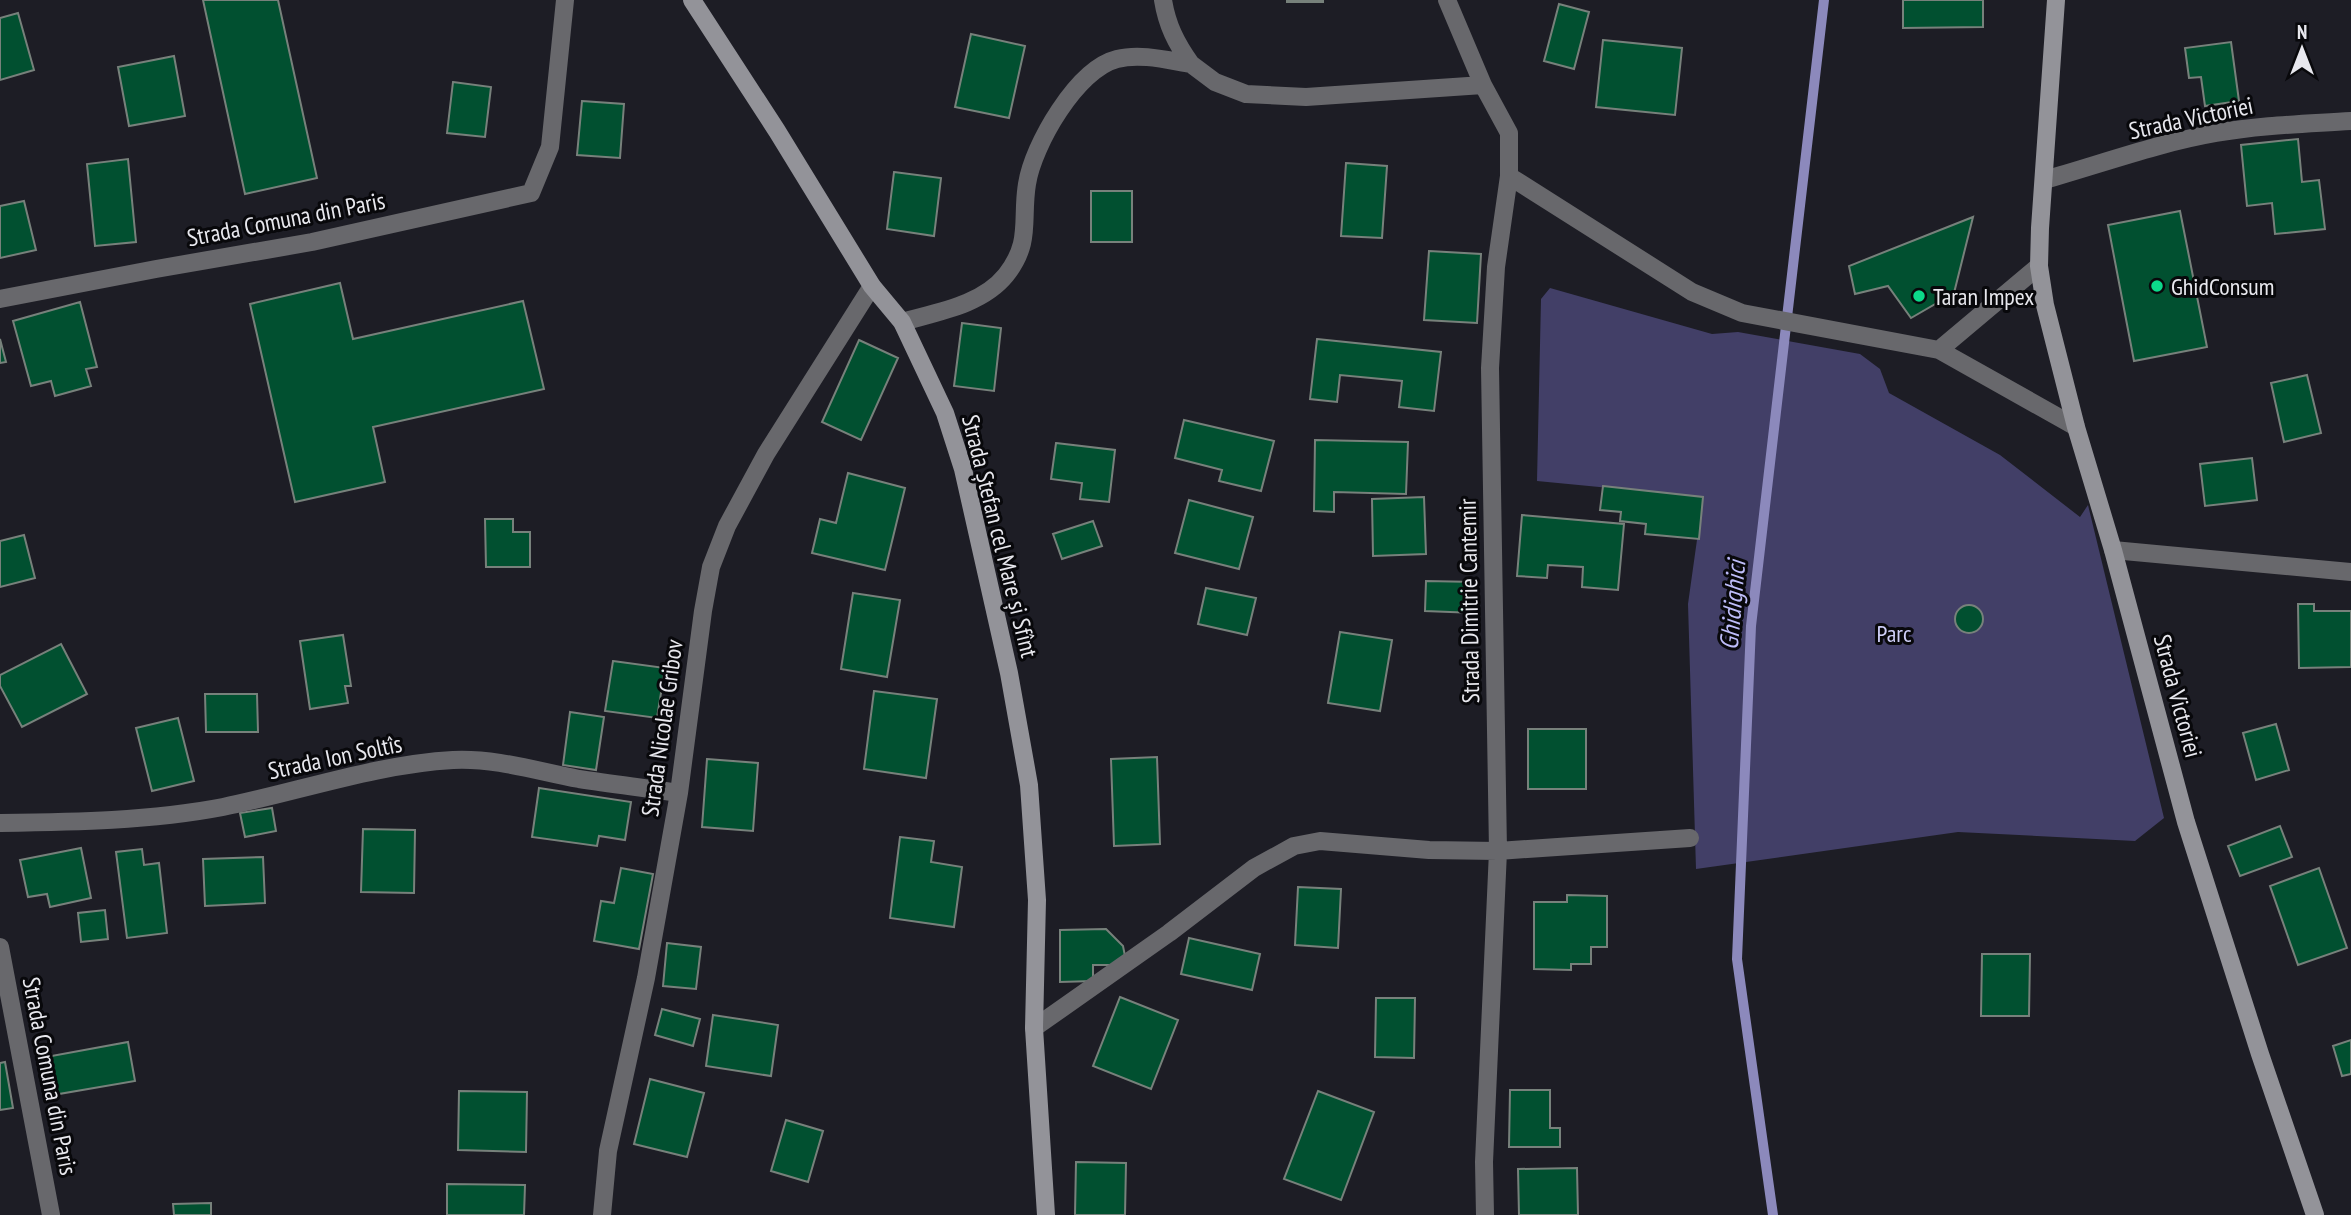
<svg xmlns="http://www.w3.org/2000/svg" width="2351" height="1215" font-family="'PT Sans Narrow',sans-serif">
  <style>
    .green { fill: #423f67 }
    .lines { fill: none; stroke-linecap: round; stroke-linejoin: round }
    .stream { stroke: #8c89bc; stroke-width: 10 }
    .building { fill: #015030; stroke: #77817b; stroke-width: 2 }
    .street { stroke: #68686c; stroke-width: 18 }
    .secondary { stroke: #939399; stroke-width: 18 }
    .poi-dot { fill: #0cd98a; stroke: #08080b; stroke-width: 2.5 }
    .labels { text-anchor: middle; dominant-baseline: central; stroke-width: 6; stroke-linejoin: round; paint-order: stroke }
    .street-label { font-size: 24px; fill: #e8e8ee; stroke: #08080b }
    .poi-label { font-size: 24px; fill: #e8e8ee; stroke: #08080b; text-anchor: start }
    .park-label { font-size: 24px; fill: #cecef7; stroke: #08080b }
    .water-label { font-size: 26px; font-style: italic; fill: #bebdf9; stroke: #08080b }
  </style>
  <rect width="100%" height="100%" fill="#1d1d25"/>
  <!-- green -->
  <path class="green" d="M 1550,288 L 1712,334 L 1738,332 L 1860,354 L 1880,369 L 1889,393 L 2000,455 L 2080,517 L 2088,505 L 2164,818 L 2135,841 L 1958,832 L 1696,869 L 1688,604 L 1703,497 L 1537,481 L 1541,299 Z"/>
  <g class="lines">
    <!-- stream -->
    <path class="stream" d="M 1773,1215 L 1737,959 L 1751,626 L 1824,0"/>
  </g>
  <!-- building -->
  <path class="building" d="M 203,0 L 278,0 L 317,178 L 245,194 Z
    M 1287,0 L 1323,0 L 1323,2 L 1287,2 Z
    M 1903,0 L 1983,0 L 1983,27 L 1903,28 Z
    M 1559,4 L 1589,12 L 1574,69 L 1544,61 Z
    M 18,13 L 34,70 L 0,80 L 0,18 Z
    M 971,34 L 1025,46 L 1009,118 L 955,107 Z
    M 1603,40 L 1682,48 L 1675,115 L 1596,107 Z
    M 2231,42 L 2239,101 L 2205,106 L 2201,77 L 2189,78 L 2185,48 Z
    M 174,56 L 185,116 L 129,126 L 118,67 Z
    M 453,82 L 491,87 L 485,137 L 447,133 Z
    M 582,101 L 624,104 L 620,158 L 577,155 Z
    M 2298,139 L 2302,182 L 2319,180 L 2325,229 L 2275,234 L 2272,203 L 2247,206 L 2241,145 Z
    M 128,159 L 136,242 L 95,246 L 87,164 Z
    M 1346,163 L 1387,166 L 1382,238 L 1341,236 Z
    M 894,172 L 941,178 L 934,236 L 887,229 Z
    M 1091,191 L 1132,191 L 1132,242 L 1091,242 Z
    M 24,201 L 36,250 L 0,258 L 0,206 Z
    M 2180,211 L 2207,347 L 2134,361 L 2108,225 Z
    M 1973,217 L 1954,293 L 1911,318 L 1888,286 L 1855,294 L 1849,266 Z
    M 1429,251 L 1481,254 L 1477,323 L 1424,320 Z
    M 340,283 L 353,339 L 523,301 L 544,389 L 373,427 L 385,482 L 295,502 L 250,304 Z
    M 80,302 L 97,367 L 86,369 L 91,386 L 55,396 L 51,381 L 31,386 L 13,321 Z
    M 962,323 L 1001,328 L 994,391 L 954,386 Z
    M 0,339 L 6,362 L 0,363 Z
    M 1317,339 L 1441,352 L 1434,411 L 1399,407 L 1402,381 L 1340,375 L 1337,402 L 1310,399 Z
    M 859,340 L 898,358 L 861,440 L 822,422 Z
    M 2307,375 L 2321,433 L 2284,442 L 2271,383 Z
    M 1184,420 L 1274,441 L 1261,491 L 1219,481 L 1222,470 L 1175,458 Z
    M 1315,440 L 1408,442 L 1406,494 L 1334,492 L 1334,512 L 1314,511 Z
    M 1056,443 L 1115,450 L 1109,502 L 1080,499 L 1082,483 L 1051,479 Z
    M 2252,458 L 2257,500 L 2205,506 L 2200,464 Z
    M 848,473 L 905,488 L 885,570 L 812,553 L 820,519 L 836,523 Z
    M 1603,486 L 1703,497 L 1699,539 L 1645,534 L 1646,524 L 1620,521 L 1621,512 L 1600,510 Z
    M 1424,497 L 1426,554 L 1373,556 L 1372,499 Z
    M 1189,500 L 1253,517 L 1239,569 L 1175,553 Z
    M 1522,515 L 1624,524 L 1618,590 L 1582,587 L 1583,567 L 1548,565 L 1547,578 L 1517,576 Z
    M 485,519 L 513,519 L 513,532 L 530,532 L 530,567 L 486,567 Z
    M 1093,521 L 1102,546 L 1062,559 L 1053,534 Z
    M 24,535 L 35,578 L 0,587 L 0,541 Z
    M 1426,581 L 1476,582 L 1475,613 L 1425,611 Z
    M 1206,588 L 1256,598 L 1247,635 L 1198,624 Z
    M 853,593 L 900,600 L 887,677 L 841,669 Z
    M 2298,604 L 2314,604 L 2314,611 L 2351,611 L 2351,667 L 2299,668 Z
    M1955 619a14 14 0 1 1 28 0a14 14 0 1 1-28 0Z
    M 1340,632 L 1392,640 L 1380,711 L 1328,703 Z
    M 343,635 L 351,686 L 345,686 L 348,703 L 310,709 L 300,641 Z
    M 61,644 L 87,694 L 22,727 L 0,686 L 0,675 Z
    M 613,661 L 665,668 L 657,718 L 605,711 Z
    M 874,691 L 937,699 L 926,778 L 864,769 Z
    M 205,694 L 257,694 L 258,732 L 206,732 Z
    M 570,712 L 604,717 L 596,770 L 563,765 Z
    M 178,718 L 194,781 L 152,791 L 136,728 Z
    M 2276,724 L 2289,770 L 2256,780 L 2243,733 Z
    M 1528,729 L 1586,729 L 1586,789 L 1528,789 Z
    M 1157,757 L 1160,844 L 1114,846 L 1111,759 Z
    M 707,759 L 758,763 L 753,831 L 702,827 Z
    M 539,788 L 631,802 L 625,840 L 599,836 L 597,846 L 532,837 Z
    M 272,808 L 276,831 L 245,837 L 240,813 Z
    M 2280,826 L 2292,857 L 2240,876 L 2228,846 Z
    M 363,829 L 415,830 L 414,893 L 361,892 Z
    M 900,837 L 934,841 L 931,862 L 962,867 L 954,927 L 890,918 Z
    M 81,848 L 91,898 L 50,907 L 47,894 L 28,897 L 20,860 Z
    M 142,849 L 144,865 L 159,863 L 167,933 L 127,938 L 116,852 Z
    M 263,857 L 265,903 L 205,906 L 203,859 Z
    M 621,868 L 653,874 L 639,949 L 594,941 L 601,901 L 614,903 Z
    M 2319,868 L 2347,948 L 2298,965 L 2270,886 Z
    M 1298,887 L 1341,889 L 1338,948 L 1295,945 Z
    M 1567,895 L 1607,896 L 1607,947 L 1591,947 L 1591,964 L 1571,964 L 1571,970 L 1534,969 L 1534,902 L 1567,902 Z
    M 105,910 L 108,939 L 81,942 L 78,913 Z
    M 1106,929 L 1123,946 L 1125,956 L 1111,965 L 1093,965 L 1093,981 L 1060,982 L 1060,930 Z
    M 1189,938 L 1260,954 L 1252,990 L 1181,974 Z
    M 667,943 L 701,947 L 696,989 L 663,986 Z
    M 1982,954 L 2030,954 L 2029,1016 L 1981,1016 Z
    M 1120,997 L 1178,1020 L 1151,1089 L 1093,1066 Z
    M 1376,998 L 1415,998 L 1414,1058 L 1375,1057 Z
    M 662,1009 L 700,1019 L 693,1046 L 655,1035 Z
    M 713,1015 L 778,1025 L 771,1076 L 706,1066 Z
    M 2351,1040 L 2351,1074 L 2342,1076 L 2333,1046 Z
    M 128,1042 L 135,1081 L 53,1095 L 46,1057 Z
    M 5,1062 L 13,1108 L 0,1110 L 0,1063 Z
    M 650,1079 L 704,1093 L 687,1157 L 634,1144 Z
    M 1510,1090 L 1550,1090 L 1550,1128 L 1560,1128 L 1560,1147 L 1509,1147 Z
    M 459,1091 L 527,1092 L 526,1152 L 458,1150 Z
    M 1318,1091 L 1374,1112 L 1341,1200 L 1284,1179 Z
    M 786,1120 L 823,1131 L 808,1182 L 771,1171 Z
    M 1076,1162 L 1126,1163 L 1125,1215 L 1075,1215 Z
    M 1577,1168 L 1578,1215 L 1519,1215 L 1518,1169 Z
    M 447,1184 L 525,1185 L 524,1215 L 447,1215 Z
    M 211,1203 L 211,1215 L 174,1215 L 173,1204 Z"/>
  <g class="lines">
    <!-- street -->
    <path class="street" d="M 1447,0 L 1483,85 L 1509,133 L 1509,176 L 1496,267 L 1490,368 L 1498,851 L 1484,1162 L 1485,1215
      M 1191,64 L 1215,82 L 1246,94 L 1306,97 L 1483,85
      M 1509,176 L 1692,292 L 1742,313 L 1939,350 L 2076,427
      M 2044,180 C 2101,164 2158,143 2216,133 C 2261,125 2306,124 2351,121
      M 0,299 L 156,269 L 312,242 L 531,193 L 550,147 L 565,0
      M 902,322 C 937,312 982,305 1006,275 C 1032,242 1021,220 1027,184 C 1033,145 1077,69 1117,59 C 1140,53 1167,60 1191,64 C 1176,43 1167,25 1163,0
      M 1939,350 L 2039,266
      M 2113,550 L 2351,572
      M 0,823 C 74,822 150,821 223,807 C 297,792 378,764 453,760 C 497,758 536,771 579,779 C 612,784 645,788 679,793
      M 0,947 L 51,1215
      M 1034,1028 L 1169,933 L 1254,868 L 1294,846 L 1320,841 L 1429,850 L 1498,851 L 1690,838
      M 602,1215 L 608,1151 L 646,978 L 679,793 L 703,611 L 711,567 L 727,526 L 766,454 L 872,286"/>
    <!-- secondary -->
    <path class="secondary" d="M 692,0 L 777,131 L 872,286 L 902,322 L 945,413 L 963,469 L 1009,673 L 1029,785 L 1037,900 L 1034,1028 L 1046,1215
      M 2056,0 L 2040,228 L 2039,266 L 2045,305 L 2076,427 L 2113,550 L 2186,822 L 2260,1054 L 2315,1215"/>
  </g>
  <!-- markers -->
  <g class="poi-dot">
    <circle cx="2157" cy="286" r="7"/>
    <circle cx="1919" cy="296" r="7"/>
  </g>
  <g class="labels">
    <!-- street labels -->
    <g class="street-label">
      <text transform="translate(2191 118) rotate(-12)">Strada Victoriei</text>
      <text transform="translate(286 219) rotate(-11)">Strada Comuna din Paris</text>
      <text transform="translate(1000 536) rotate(76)">Strada Ștefan cel Mare și Sfînt</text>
      <text transform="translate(1469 601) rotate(-91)">Strada Dimitrie Cantemir</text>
      <text transform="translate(2178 696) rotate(75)">Strada Victoriei</text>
      <text transform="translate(662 728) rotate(-82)">Strada Nicolae Gribov</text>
      <text transform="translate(335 757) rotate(-12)">Strada Ion Soltîs</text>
      <text transform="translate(50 1076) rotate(79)">Strada Comuna din Paris</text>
    </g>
    <!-- poi labels -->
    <g class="poi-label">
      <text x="2171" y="286">GhidConsum</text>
      <text x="1933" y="296">Taran Impex</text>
    </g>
    <!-- park labels -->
    <g class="park-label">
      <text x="1894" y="633">Parc</text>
    </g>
    <!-- water labels -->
    <g class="water-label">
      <text transform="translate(1732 605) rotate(-85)">Ghidighici</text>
    </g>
  </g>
  <!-- north arrow -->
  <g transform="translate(2302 49)" stroke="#08080b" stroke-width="5" paint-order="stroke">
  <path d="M0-5L12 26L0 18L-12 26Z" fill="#e8e8ee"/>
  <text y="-10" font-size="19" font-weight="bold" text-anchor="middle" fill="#e8e8ee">N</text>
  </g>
</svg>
